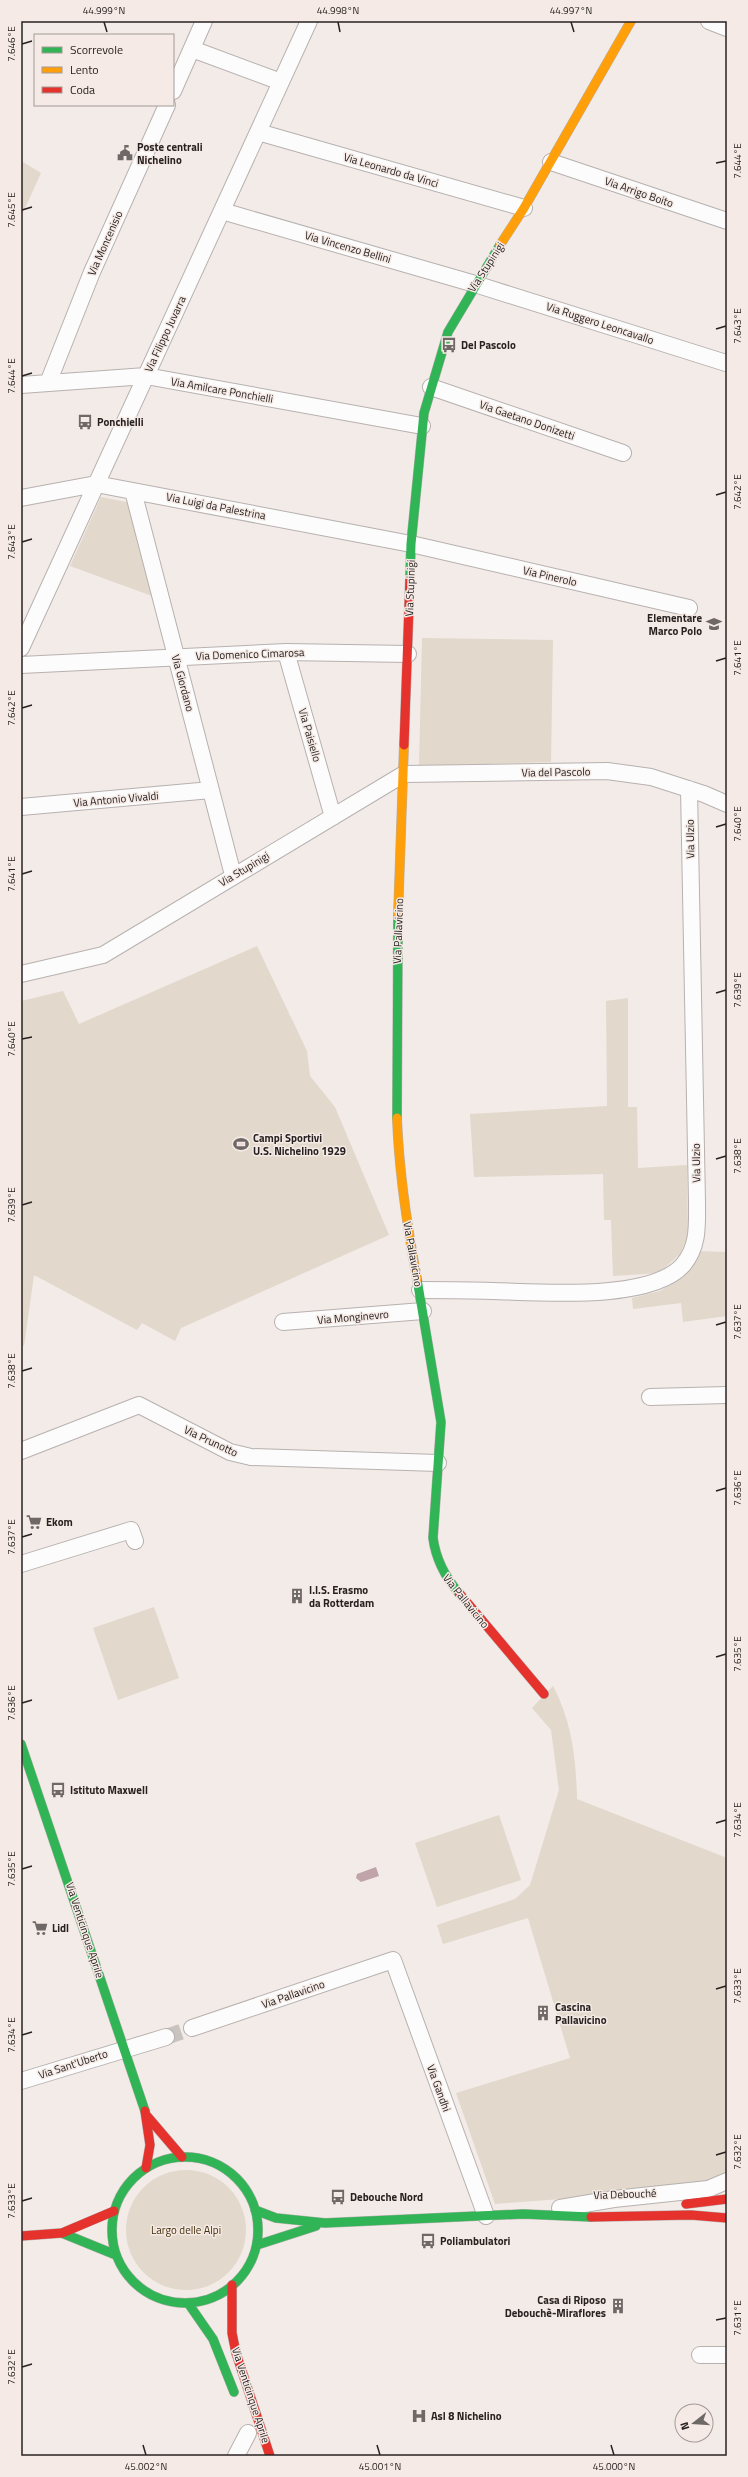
<svg xmlns="http://www.w3.org/2000/svg" width="748" height="2477" font-family="'Titillium Web',sans-serif">
  <style>
    .green { fill: #e2d8cb }
    .water { fill: #c0a4a9 }
    .lines { fill: none; stroke-linecap: round; stroke-linejoin: round }
    .street-tunnel { stroke: #c9c3c0; stroke-width: 16; stroke-dasharray: 16 8; stroke-linecap: butt }
    .street-casing { stroke: #b7b1af; stroke-width: 18 }
    .fast-casing { stroke: #b7b1af; stroke-width: 10 }
    .slow-casing { stroke: #b7b1af; stroke-width: 10 }
    .jam-casing { stroke: #b7b1af; stroke-width: 10 }
    .street { stroke: #fdfcfc; stroke-width: 16 }
    .fast { stroke: #30b455; stroke-width: 9 }
    .slow { stroke: #ff9f0a; stroke-width: 9 }
    .jam { stroke: #e5322d; stroke-width: 9 }
    .ticks { fill: none; stroke: #272221; stroke-width: 1.5 }
    .labels { text-anchor: middle; dominant-baseline: central; stroke-width: 3; stroke-linejoin: round; paint-order: stroke }
    .poi-label { font-size: 11px; font-weight: bold; fill: #272221; stroke: #f5eae5; text-anchor: start }
    .street-label { font-size: 11px; fill: #272221; stroke: #f5eae5 }
    .park-label { font-size: 11px; fill: #432e07; stroke: #f5eae5 }
    .neatline { fill: none; stroke: #272221; stroke-width: 1.5 }
    .ticks-label { font-size: 10px; text-anchor: middle; fill: #272221 }
  </style>
  <rect width="100%" height="100%" fill="#f2ebe8"/>
  <!-- green -->
  <path class="green" d="M 21,158 L 23,162 L 41,173 L 21,217 Z
    M 101,497 L 131,503 L 152,596 L 70,566 Z
    M 422,638 L 553,640 L 551,762 L 419,766 Z
    M 257,946 L 307,1051 L 310,1076 L 335,1107 L 389,1235 L 181,1328 L 175,1341 L 142,1323 L 137,1330 L 34,1275 L 24,1346 L 21,1345 L 21,1001 L 63,991 L 79,1024 Z
    M 628,998 L 628,1107 L 637,1107 L 638,1168 L 687,1165 L 688,1236 L 680,1254 L 659,1273 L 613,1276 L 611,1220 L 604,1220 L 603,1174 L 474,1177 L 470,1114 L 607,1106 L 606,1001 Z
    M 698,1251 L 727,1252 L 727,1316 L 683,1322 L 681,1303 L 633,1309 L 632,1298 L 660,1291 L 684,1277 Z
    M 154,1607 L 179,1678 L 118,1700 L 93,1628 Z
    M 553,1686 C 572,1722 576,1759 577,1799 L 727,1858 L 727,2176 L 679,2190 L 495,2204 L 456,2093 L 570,2058 L 528,1918 L 443,1944 L 437,1925 L 515,1899 L 530,1885 L 559,1790 L 551,1730 L 532,1708 Z
    M 499,1815 L 521,1880 L 437,1907 L 415,1843 Z
    M126 2230a60 60 0 1 1 120 0a60 60 0 1 1-120 0Z"/>
  <!-- water -->
  <path class="water" d="M 376,1867 L 379,1876 L 361,1882 L 356,1878 L 357,1874 Z"/>
  <g class="lines">
    <!-- street-tunnel -->
    <path class="street-tunnel" d="M 166,2037 L 192,2028"/>
    <defs>
      <path id="street" d="M 709,21 L 727,28
        M 192,49 L 281,82
        M 173,91 L 204,21
        M 258,132 L 524,208
        M 551,162 L 727,221
        M 222,211 L 475,284 L 726,363
        M 48,383 L 92,272 L 167,105
        M 21,385 L 146,376 L 422,426
        M 431,387 L 623,453
        M 133,491 L 233,875
        M 21,498 L 96,484 L 411,544 L 689,608
        M 21,648 L 309,21
        M 286,652 L 333,817
        M 21,665 L 286,652 L 408,654
        M 21,807 L 211,790
        M 21,974 L 103,955 L 404,774 L 607,771 L 651,777 L 704,794 L 727,804
        M 420,1290 C 444,1290 468,1290 492,1291 C 539,1292 650,1302 683,1265 C 699,1246 697,1225 697,1202 L 689,789
        M 283,1322 L 423,1311
        M 650,1397 L 727,1395
        M 21,1451 L 139,1405 L 230,1452 L 251,1457 L 438,1463
        M 21,1564 L 131,1530 L 135,1541
        M 192,2028 L 393,1960 L 486,2216
        M 21,2081 L 166,2037
        M 560,2208 L 614,2199 L 708,2189 L 727,2181
        M 700,2355 L 727,2355
        M 236,2456 L 248,2433"/>
      <path id="fast" d="M 410,578 L 411,544 L 424,413 L 448,332 L 500,245
        M 397,1118 L 398,917
        M 417,1279 L 441,1422 L 433,1538 C 436,1560 445,1577 459,1593
        M 21,1744 L 145,2111
        M112 2230a73 73 0 1 1 146 0a73 73 0 1 1-146 0Z
        M 255,2210 L 276,2218 L 325,2223 L 523,2214 L 591,2217
        M 62,2233 L 116,2255
        M 257,2245 L 316,2226
        M 188,2303 L 213,2339 L 234,2392"/>
      <path id="slow" d="M 500,245 L 524,208 L 631,21
        M 398,917 L 404,745
        M 397,1118 C 399,1172 407,1226 417,1279"/>
      <path id="jam" d="M 404,745 L 410,578
        M 459,1593 L 544,1694
        M 145,2111 L 150,2145 L 146,2168
        M 147,2116 L 182,2157
        M 686,2204 L 727,2199
        M 591,2217 L 691,2215 L 727,2218
        M 21,2236 L 62,2233 L 114,2211
        M 232,2285 L 232,2333 L 236,2353 L 270,2456"/>
    </defs>
    <!-- street casing -->
    <use href="#street" class="street-casing"/>
    <!-- fast casing -->
    <use href="#fast" class="fast-casing"/>
    <!-- slow casing -->
    <use href="#slow" class="slow-casing"/>
    <!-- jam casing -->
    <use href="#jam" class="jam-casing"/>
    <!-- street -->
    <use href="#street" class="street"/>
    <!-- fast -->
    <use href="#fast" class="fast"/>
    <!-- slow -->
    <use href="#slow" class="slow"/>
    <!-- jam -->
    <use href="#jam" class="jam"/>
  </g>
  <!-- ticks -->
  <path class="ticks" d="M 104,22 L 107,32M 338,22 L 340,32M 571,22 L 574,32M 22,44 L 32,41M 716,163 L 726,161M 22,210 L 32,207M 716,329 L 726,326M 22,376 L 32,373M 716,495 L 726,492M 22,542 L 32,539M 716,661 L 726,658M 22,708 L 32,705M 716,827 L 726,824M 22,874 L 32,871M 716,993 L 726,990M 22,1039 L 32,1037M 716,1159 L 726,1156M 22,1205 L 32,1202M 716,1325 L 726,1322M 22,1371 L 32,1368M 716,1491 L 726,1488M 22,1537 L 32,1534M 716,1657 L 726,1654M 22,1703 L 32,1700M 716,1823 L 726,1820M 22,1869 L 32,1866M 716,1989 L 726,1986M 22,2035 L 32,2032M 716,2155 L 726,2152M 22,2201 L 32,2198M 716,2320 L 726,2318M 22,2367 L 32,2364M 143,2445 L 146,2455M 377,2445 L 380,2455M 611,2445 L 614,2455"/>
  <!-- icons -->
  <defs>
    <symbol id="civic-bare" viewBox="-9 -9 18 18"><path d="M-.6-6.5H3V-4.5H.6V-3L4-1V1h2V6H-6V1h2V-1L-.6-3ZM-1.2 2.5V6h2.4V2.5Z" fill="#6e6867" stroke="#f5eae5" stroke-width="2.5" paint-order="stroke"/></symbol>
    <symbol id="bus-bare" viewBox="-9 -9 18 18"><path d="M-5-6H5V4H4V6H2V4H-2V6H-4V4H-5ZM-3.5-4V0h7V-4ZM-3.5 1.2v1.5H-2V1.2ZM2 1.2v1.5H3.5V1.2Z" fill="#6e6867" stroke="#f5eae5" stroke-width="2.5" paint-order="stroke"/></symbol>
    <symbol id="school-bare" viewBox="-9 -9 18 18"><path d="M0-5L7-2L0 1L-7-2ZM-4 1L0 2.5L4 1V4Q0 6-4 4Z" fill="#6e6867" stroke="#f5eae5" stroke-width="2.5" paint-order="stroke"/></symbol>
    <symbol id="stadium-bare" viewBox="-9 -9 18 18"><path d="M0-5a6.5 5 0 1 0 0 10a6.5 5 0 1 0 0-10ZM-3.5-1.8h7v3.6h-7Z" fill="#6e6867" stroke="#f5eae5" stroke-width="2.5" paint-order="stroke"/></symbol>
    <symbol id="supermarket-bare" viewBox="-9 -9 18 18"><path d="M-6-5.5h2.5l.6 2H6L4.5 2H-2.5L-4.4-4H-6ZM-1.5 3.2a1.3 1.3 0 1 0 .1 0ZM3 3.2a1.3 1.3 0 1 0 .1 0Z" fill="#6e6867" stroke="#f5eae5" stroke-width="2.5" paint-order="stroke"/></symbol>
    <symbol id="building-bare" viewBox="-9 -9 18 18"><path d="M-4-6H4V6H1V3H-1V6H-4ZM-2.5-4.3h1.7v1.8h-1.7ZM.8-4.3h1.7v1.8H.8ZM-2.5-1h1.7V.8h-1.7ZM.8-1h1.7V.8H.8Z" fill="#6e6867" stroke="#f5eae5" stroke-width="2.5" paint-order="stroke"/></symbol>
    <symbol id="hospital-bare" viewBox="-9 -9 18 18"><path d="M-5-5h3v3.5h4V-5h3V5h-3V1.5h-4V5h-3Z" fill="#6e6867" stroke="#f5eae5" stroke-width="2.5" paint-order="stroke"/></symbol>
  </defs>
  <g fill-rule="evenodd">
    <use href="#civic-bare" x="114" y="142" width="22" height="22"/>
    <use href="#bus-bare" x="438" y="334" width="22" height="22"/>
    <use href="#bus-bare" x="74" y="411" width="22" height="22"/>
    <use href="#school-bare" x="703" y="613" width="22" height="22"/>
    <use href="#stadium-bare" x="230" y="1133" width="22" height="22"/>
    <use href="#supermarket-bare" x="23" y="1511" width="22" height="22"/>
    <use href="#building-bare" x="286" y="1585" width="22" height="22"/>
    <use href="#bus-bare" x="47" y="1779" width="22" height="22"/>
    <use href="#supermarket-bare" x="29" y="1917" width="22" height="22"/>
    <use href="#building-bare" x="532" y="2002" width="22" height="22"/>
    <use href="#bus-bare" x="327" y="2186" width="22" height="22"/>
    <use href="#bus-bare" x="417" y="2230" width="22" height="22"/>
    <use href="#building-bare" x="607" y="2295" width="22" height="22"/>
    <use href="#hospital-bare" x="408" y="2405" width="22" height="22"/>
  </g>
  <g class="labels">
    <!-- poi labels -->
    <g class="poi-label">
      <text x="137" y="147">Poste centrali<tspan x="137" dy="13">Nichelino</tspan></text>
      <text x="461" y="345">Del Pascolo</text>
      <text x="97" y="422">Ponchielli</text>
      <text x="702" y="618" text-anchor="end">Elementare<tspan x="702" dy="13">Marco Polo</tspan></text>
      <text x="253" y="1138">Campi Sportivi<tspan x="253" dy="13">U.S. Nichelino 1929</tspan></text>
      <text x="46" y="1522">Ekom</text>
      <text x="309" y="1590">I.I.S. Erasmo<tspan x="309" dy="13">da Rotterdam</tspan></text>
      <text x="70" y="1790">Istituto Maxwell</text>
      <text x="52" y="1928">Lidl</text>
      <text x="555" y="2007">Cascina<tspan x="555" dy="13">Pallavicino</tspan></text>
      <text x="350" y="2197">Debouche Nord</text>
      <text x="440" y="2241">Poliambulatori</text>
      <text x="606" y="2300" text-anchor="end">Casa di Riposo<tspan x="606" dy="13">Debouchè-Miraflores</tspan></text>
      <text x="431" y="2416">Asl 8 Nichelino</text>
    </g>
    <!-- street labels -->
    <g class="street-label">
      <text transform="translate(391 170) rotate(16)">Via Leonardo da Vinci</text>
      <text transform="translate(639 192) rotate(19)">Via Arrigo Boito</text>
      <text transform="translate(105 243) rotate(-66)">Via Moncenisio</text>
      <text transform="translate(348 247) rotate(16)">Via Vincenzo Bellini</text>
      <text transform="translate(486 267) rotate(-57)">Via Stupinigi</text>
      <text transform="translate(600 323) rotate(18)">Via Ruggero Leoncavallo</text>
      <text transform="translate(165 334) rotate(-65)">Via Filippo Juvarra</text>
      <text transform="translate(222 390) rotate(10)">Via Amilcare Ponchielli</text>
      <text transform="translate(527 420) rotate(19)">Via Gaetano Donizetti</text>
      <text transform="translate(216 506) rotate(11)">Via Luigi da Palestrina</text>
      <text transform="translate(550 576) rotate(13)">Via Pinerolo</text>
      <text transform="translate(410 588) rotate(-88)">Via Stupinigi</text>
      <text transform="translate(250 654) rotate(-2)">Via Domenico Cimarosa</text>
      <text transform="translate(183 683) rotate(75)">Via Giordano</text>
      <text transform="translate(310 735) rotate(74)">Via Paisiello</text>
      <text transform="translate(556 772) rotate(-1)">Via del Pascolo</text>
      <text transform="translate(116 799) rotate(-5)">Via Antonio Vivaldi</text>
      <text transform="translate(690 839) rotate(-91)">Via Ulzio</text>
      <text transform="translate(244 869) rotate(-31)">Via Stupinigi</text>
      <text transform="translate(398 931) rotate(-88)">Via Pallavicino</text>
      <text transform="translate(696 1163) rotate(-91)">Via Ulzio</text>
      <text transform="translate(413 1254) rotate(80)">Via Pallavicino</text>
      <text transform="translate(353 1317) rotate(-5)">Via Monginevro</text>
      <text transform="translate(211 1441) rotate(25)">Via Prunotto</text>
      <text transform="translate(466 1601) rotate(51)">Via Pallavicino</text>
      <text transform="translate(85 1930) rotate(72)">Via Venticinque Aprile</text>
      <text transform="translate(293 1994) rotate(-19)">Via Pallavicino</text>
      <text transform="translate(73 2064) rotate(-18)">Via Sant'Uberto</text>
      <text transform="translate(439 2088) rotate(70)">Via Gandhi</text>
      <text transform="translate(625 2194) rotate(-2)">Via Debouché</text>
      <text transform="translate(251 2395) rotate(72)">Via Venticinque Aprile</text>
    </g>
    <!-- park labels -->
    <g class="park-label">
      <text x="186" y="2230">Largo delle Alpi</text>
    </g>
  </g>
  <!-- border -->
  <rect width="748" height="2477" fill="none" stroke="#f5eae5" stroke-width="44"/>
  <!-- legend -->
  <rect x="34" y="34" width="140" height="72" fill="#f5eae5" stroke="#a39a97"/>
  <rect x="42" y="47" width="20" height="6" fill="#30b455" stroke="#a39a97"/>
  <text x="70" y="54" font-size="12" fill="#272221">Scorrevole</text>
  <rect x="42" y="67" width="20" height="6" fill="#ff9f0a" stroke="#a39a97"/>
  <text x="70" y="74" font-size="12" fill="#272221">Lento</text>
  <rect x="42" y="87" width="20" height="6" fill="#e5322d" stroke="#a39a97"/>
  <text x="70" y="94" font-size="12" fill="#272221">Coda</text>
  <!-- north arrow -->
  <g transform="translate(694 2423) rotate(253)"><circle r="19" fill="#f5eae5" stroke="#a39a97"/>
  <path d="M0-3L7 15L0 10L-7 15Z" fill="#6e6867"/>
  <text y="-6" font-size="11" font-weight="bold" text-anchor="middle" fill="#272221">N</text>
  </g>
  <rect x="22" y="22" width="704" height="2433" class="neatline"/>
  <g class="ticks-label">
    <text x="104" y="14">44.999°N</text>
    <text x="338" y="14">44.998°N</text>
    <text x="571" y="14">44.997°N</text>
    <text transform="translate(11 44) rotate(-90)" y="4">7.646°E</text>
    <text transform="translate(737 161) rotate(-90)" y="4">7.644°E</text>
    <text transform="translate(11 210) rotate(-90)" y="4">7.645°E</text>
    <text transform="translate(737 326) rotate(-90)" y="4">7.643°E</text>
    <text transform="translate(11 376) rotate(-90)" y="4">7.644°E</text>
    <text transform="translate(737 492) rotate(-90)" y="4">7.642°E</text>
    <text transform="translate(11 542) rotate(-90)" y="4">7.643°E</text>
    <text transform="translate(737 658) rotate(-90)" y="4">7.641°E</text>
    <text transform="translate(11 708) rotate(-90)" y="4">7.642°E</text>
    <text transform="translate(737 824) rotate(-90)" y="4">7.640°E</text>
    <text transform="translate(11 874) rotate(-90)" y="4">7.641°E</text>
    <text transform="translate(737 990) rotate(-90)" y="4">7.639°E</text>
    <text transform="translate(11 1039) rotate(-90)" y="4">7.640°E</text>
    <text transform="translate(737 1156) rotate(-90)" y="4">7.638°E</text>
    <text transform="translate(11 1205) rotate(-90)" y="4">7.639°E</text>
    <text transform="translate(737 1322) rotate(-90)" y="4">7.637°E</text>
    <text transform="translate(11 1371) rotate(-90)" y="4">7.638°E</text>
    <text transform="translate(737 1488) rotate(-90)" y="4">7.636°E</text>
    <text transform="translate(11 1537) rotate(-90)" y="4">7.637°E</text>
    <text transform="translate(737 1654) rotate(-90)" y="4">7.635°E</text>
    <text transform="translate(11 1703) rotate(-90)" y="4">7.636°E</text>
    <text transform="translate(737 1820) rotate(-90)" y="4">7.634°E</text>
    <text transform="translate(11 1869) rotate(-90)" y="4">7.635°E</text>
    <text transform="translate(737 1986) rotate(-90)" y="4">7.633°E</text>
    <text transform="translate(11 2035) rotate(-90)" y="4">7.634°E</text>
    <text transform="translate(737 2152) rotate(-90)" y="4">7.632°E</text>
    <text transform="translate(11 2201) rotate(-90)" y="4">7.633°E</text>
    <text transform="translate(737 2318) rotate(-90)" y="4">7.631°E</text>
    <text transform="translate(11 2367) rotate(-90)" y="4">7.632°E</text>
    <text x="146" y="2470">45.002°N</text>
    <text x="380" y="2470">45.001°N</text>
    <text x="614" y="2470">45.000°N</text>
  </g>
</svg>
